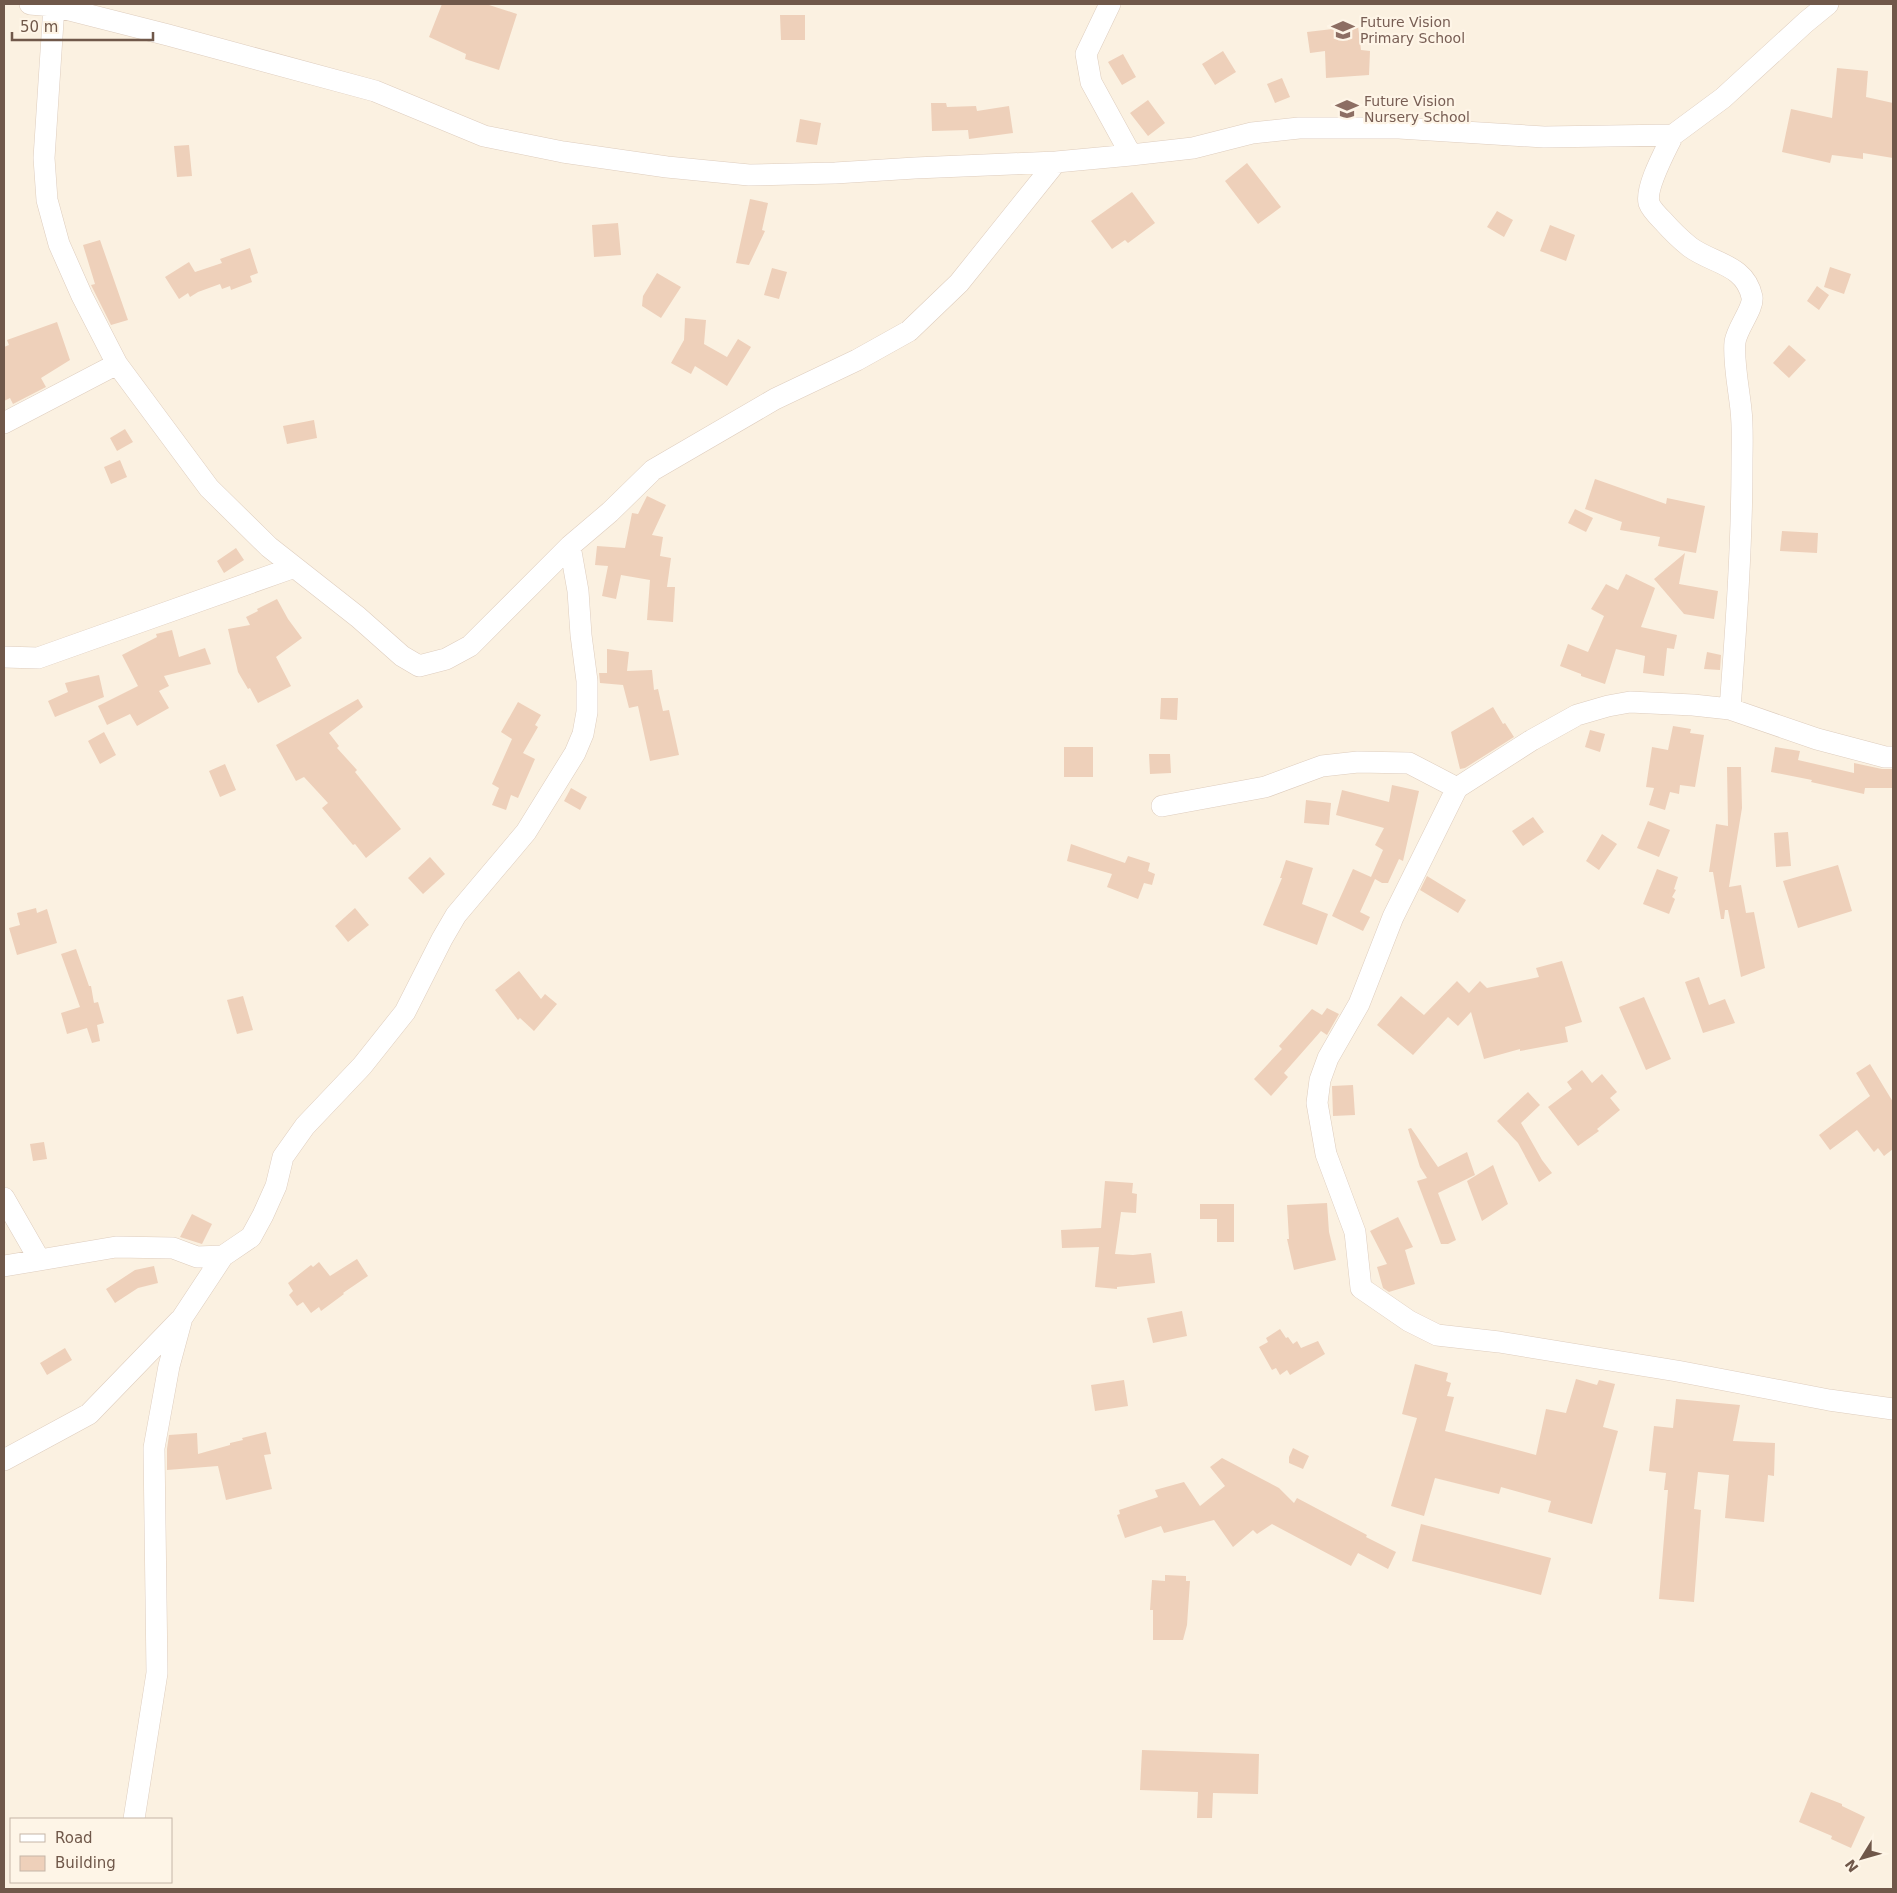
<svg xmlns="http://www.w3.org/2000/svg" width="1897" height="1893" font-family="'DejaVu Sans',sans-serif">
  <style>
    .building { fill: #eed0ba }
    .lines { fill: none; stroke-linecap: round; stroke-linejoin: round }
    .minor-casing { stroke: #decdbe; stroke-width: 22 }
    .minor { stroke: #fff; stroke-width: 21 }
    .labels { text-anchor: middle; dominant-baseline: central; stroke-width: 4.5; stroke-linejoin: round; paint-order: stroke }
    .education-label { font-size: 14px; fill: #785e54; stroke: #fef5e7; text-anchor: start }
  </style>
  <rect width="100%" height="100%" fill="#fbf1e1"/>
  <!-- building -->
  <path class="building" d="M 442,4 L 486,4 L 517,14 L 499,70 L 465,59 L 466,54 L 429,37 Z
    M 780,15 L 805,15 L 805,40 L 781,40 Z
    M 1358,26 L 1361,50 L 1370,51 L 1369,75 L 1326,78 L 1325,51 L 1310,53 L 1307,32 Z
    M 1223,51 L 1236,72 L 1215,85 L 1202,64 Z
    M 1123,54 L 1136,77 L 1122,85 L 1108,62 Z
    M 1837,68 L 1868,71 L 1866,97 L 1893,103 L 1893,158 L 1863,153 L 1863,159 L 1832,155 L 1830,163 L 1782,152 L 1791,109 L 1832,118 Z
    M 1282,78 L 1290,97 L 1275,103 L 1267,84 Z
    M 1148,100 L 1165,123 L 1148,136 L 1130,113 Z
    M 931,103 L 946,103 L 947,107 L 976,106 L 977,111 L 1009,106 L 1013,133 L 969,139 L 968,130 L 932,131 Z
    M 800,119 L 821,123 L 817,145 L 796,142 Z
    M 189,145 L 192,176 L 177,177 L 174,146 Z
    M 1247,163 L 1281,207 L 1258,224 L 1225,181 Z
    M 1132,192 L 1155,223 L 1128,243 L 1125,240 L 1112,249 L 1091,221 Z
    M 750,199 L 768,203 L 762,230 L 765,231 L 749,265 L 736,263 Z
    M 1497,211 L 1513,220 L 1504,237 L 1487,227 Z
    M 618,223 L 621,255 L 594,257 L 592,225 Z
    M 1550,225 L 1575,235 L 1566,261 L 1540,251 Z
    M 100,240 L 128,320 L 111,325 L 91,285 L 95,284 L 83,245 Z
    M 250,248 L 258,273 L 250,276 L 252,282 L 231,290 L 230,286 L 222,289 L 220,284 L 198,292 L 190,297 L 188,293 L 179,299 L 165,277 L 189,262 L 195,272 L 222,263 L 220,259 Z
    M 1830,267 L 1851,274 L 1844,294 L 1824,287 Z
    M 772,268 L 787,272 L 779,299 L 764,295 Z
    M 657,273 L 681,287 L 661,318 L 642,306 L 643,296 Z
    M 1817,286 L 1829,295 L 1819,310 L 1807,301 Z
    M 685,318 L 706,320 L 704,344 L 727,357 L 738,339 L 751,347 L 727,386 L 695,366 L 691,374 L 671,363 L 684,340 Z
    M 57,322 L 70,360 L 41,378 L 46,387 L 13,404 L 10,398 L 4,401 L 4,347 L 9,345 L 7,340 Z
    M 1789,345 L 1806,360 L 1789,378 L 1773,363 Z
    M 314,420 L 317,438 L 287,444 L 283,426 Z
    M 125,429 L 133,442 L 117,451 L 110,438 Z
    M 120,460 L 127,477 L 111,484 L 104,467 Z
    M 1595,479 L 1666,504 L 1667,498 L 1705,506 L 1696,553 L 1658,546 L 1660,537 L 1620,530 L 1622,522 L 1585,509 Z
    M 647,496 L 666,505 L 652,535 L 663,537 L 660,556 L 671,558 L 667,587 L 675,587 L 673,622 L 647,620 L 650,580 L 621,575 L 616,599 L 602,596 L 608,566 L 595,565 L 597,546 L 625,548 L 632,513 L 638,514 Z
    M 1575,509 L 1593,518 L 1586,532 L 1568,523 Z
    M 1782,531 L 1818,533 L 1817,553 L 1780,551 Z
    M 236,548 L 244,560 L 224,573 L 217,561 Z
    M 1685,553 L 1679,584 L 1718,591 L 1714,619 L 1684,614 L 1654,579 Z
    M 1626,574 L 1655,588 L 1641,627 L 1677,635 L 1674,649 L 1667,648 L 1664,676 L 1643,673 L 1645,656 L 1616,649 L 1605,684 L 1581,676 L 1581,674 L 1560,666 L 1568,644 L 1588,652 L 1604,616 L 1591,609 L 1606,584 L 1618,590 Z
    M 277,599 L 288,619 L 302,638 L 276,657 L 291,686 L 258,703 L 250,688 L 248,689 L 238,672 L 228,629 L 250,625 L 246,617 L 258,611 L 257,609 Z
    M 172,630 L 179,657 L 205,648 L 211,664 L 164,676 L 169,686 L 159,691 L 169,708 L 137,726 L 130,714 L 107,725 L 98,706 L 138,686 L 122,655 L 157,637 L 156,634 Z
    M 607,649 L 629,652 L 627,671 L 652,670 L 654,690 L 658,689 L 663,711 L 669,710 L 679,755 L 650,761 L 638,706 L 629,708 L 623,685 L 600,683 L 599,673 L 607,673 Z
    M 1707,652 L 1721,655 L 1720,670 L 1704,669 Z
    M 99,675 L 104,697 L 55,717 L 48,701 L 68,692 L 65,683 Z
    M 1161,698 L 1178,698 L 1177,720 L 1160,719 Z
    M 358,699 L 363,707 L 329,733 L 339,746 L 337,748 L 357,770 L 355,772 L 401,829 L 366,858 L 355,844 L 353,845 L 322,808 L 328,803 L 304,777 L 296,781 L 276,745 Z
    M 518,702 L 541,715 L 535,725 L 538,727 L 523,753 L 535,759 L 518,798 L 511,795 L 506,810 L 492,805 L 499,788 L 492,784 L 512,739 L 501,732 Z
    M 1493,707 L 1503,724 L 1505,723 L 1514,737 L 1465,768 L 1460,769 L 1451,732 Z
    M 1673,726 L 1691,729 L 1690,733 L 1704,735 L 1695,787 L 1680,785 L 1679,794 L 1670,792 L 1665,810 L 1649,805 L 1654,788 L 1646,787 L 1652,747 L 1668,750 Z
    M 1590,730 L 1605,734 L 1600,752 L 1585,747 Z
    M 104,732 L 116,755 L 100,764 L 88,741 Z
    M 1064,747 L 1093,747 L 1093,777 L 1064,777 Z
    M 1775,747 L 1800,751 L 1798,760 L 1854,773 L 1854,763 L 1882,769 L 1893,769 L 1893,788 L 1865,788 L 1864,794 L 1811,782 L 1812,780 L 1771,772 Z
    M 1149,754 L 1170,754 L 1171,773 L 1150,774 Z
    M 225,764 L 236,790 L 220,797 L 209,771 Z
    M 1727,767 L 1741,767 L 1742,808 L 1729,887 L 1741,885 L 1746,913 L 1754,912 L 1765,968 L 1741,977 L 1728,910 L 1725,910 L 1724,919 L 1721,919 L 1713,872 L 1709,872 L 1716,824 L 1728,826 Z
    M 1392,785 L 1419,791 L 1403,861 L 1399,859 L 1388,883 L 1382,883 L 1375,879 L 1360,912 L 1370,917 L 1363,931 L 1332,916 L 1353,869 L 1371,877 L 1383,850 L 1375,845 L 1384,828 L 1336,815 L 1342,790 L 1389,802 Z
    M 571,788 L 587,797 L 580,810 L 564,801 Z
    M 1306,800 L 1331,803 L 1329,825 L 1304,823 Z
    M 1533,817 L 1544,832 L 1523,846 L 1512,831 Z
    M 1648,821 L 1670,830 L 1659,857 L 1637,848 Z
    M 1788,832 L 1791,866 L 1776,867 L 1774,833 Z
    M 1602,834 L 1617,844 L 1599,870 L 1586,861 Z
    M 1071,844 L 1125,863 L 1128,856 L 1150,863 L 1148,871 L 1155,874 L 1152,885 L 1144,883 L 1138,899 L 1107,887 L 1112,874 L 1067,861 Z
    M 430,857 L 445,874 L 423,894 L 408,878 Z
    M 1286,860 L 1313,868 L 1302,904 L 1328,914 L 1317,945 L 1263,925 L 1282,878 L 1280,878 Z
    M 1838,865 L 1852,911 L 1798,928 L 1783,881 Z
    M 1657,869 L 1678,877 L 1674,889 L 1676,890 L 1672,897 L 1675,899 L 1669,914 L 1643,904 Z
    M 1427,876 L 1466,900 L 1458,913 L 1420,890 Z
    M 36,908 L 37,913 L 47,909 L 57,943 L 17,955 L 9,928 L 20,925 L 17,913 Z
    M 355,908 L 369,925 L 348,942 L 335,926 Z
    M 76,949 L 89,986 L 91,986 L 94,1003 L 98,1002 L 104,1023 L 97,1025 L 100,1041 L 92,1043 L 87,1028 L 67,1034 L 61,1013 L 80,1007 L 61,954 Z
    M 1562,961 L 1582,1022 L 1565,1027 L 1568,1042 L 1520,1051 L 1520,1049 L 1484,1059 L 1471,1012 L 1458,1026 L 1448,1017 L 1413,1055 L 1377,1025 L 1401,996 L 1424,1015 L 1457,981 L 1469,993 L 1480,981 L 1487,988 L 1539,977 L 1536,968 Z
    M 519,971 L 541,999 L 545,994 L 557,1004 L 534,1031 L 520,1018 L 518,1020 L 495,990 Z
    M 1699,977 L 1709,1005 L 1725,999 L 1735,1023 L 1703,1033 L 1685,982 Z
    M 243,996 L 253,1030 L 237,1034 L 227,1000 Z
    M 1644,997 L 1671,1059 L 1646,1070 L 1619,1007 Z
    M 1327,1008 L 1339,1014 L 1327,1035 L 1321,1031 L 1284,1073 L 1288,1077 L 1271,1096 L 1254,1079 L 1282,1049 L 1279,1046 L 1312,1009 L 1322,1015 Z
    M 1870,1064 L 1893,1102 L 1893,1149 L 1884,1156 L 1878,1148 L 1874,1152 L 1857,1130 L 1830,1150 L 1819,1135 L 1870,1096 L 1856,1073 Z
    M 1582,1070 L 1592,1083 L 1602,1074 L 1617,1092 L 1610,1098 L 1620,1110 L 1597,1129 L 1599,1131 L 1578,1146 L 1548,1107 L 1572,1089 L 1567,1082 Z
    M 1353,1085 L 1355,1115 L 1333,1116 L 1332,1086 Z
    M 1528,1092 L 1540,1105 L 1521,1123 L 1542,1160 L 1552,1173 L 1539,1182 L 1518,1143 L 1497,1121 Z
    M 1411,1128 L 1438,1167 L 1467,1152 L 1475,1175 L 1438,1193 L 1456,1240 L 1448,1244 L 1441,1244 L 1417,1181 L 1427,1178 L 1420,1167 L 1408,1129 Z
    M 44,1142 L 47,1159 L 33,1161 L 30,1144 Z
    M 1493,1165 L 1508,1204 L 1482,1221 L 1467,1181 Z
    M 1105,1181 L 1133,1183 L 1132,1193 L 1137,1194 L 1136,1213 L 1121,1212 L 1115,1254 L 1133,1255 L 1151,1253 L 1155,1283 L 1117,1287 L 1117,1289 L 1095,1287 L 1099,1247 L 1062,1248 L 1061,1230 L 1101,1228 Z
    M 1327,1203 L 1329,1232 L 1336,1260 L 1294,1270 L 1287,1239 L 1289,1239 L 1287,1205 Z
    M 1200,1204 L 1234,1204 L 1234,1242 L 1217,1242 L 1217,1219 L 1200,1219 Z
    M 192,1214 L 212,1224 L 202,1244 L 180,1237 Z
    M 1398,1217 L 1413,1247 L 1405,1250 L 1415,1284 L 1389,1292 L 1383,1288 L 1377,1267 L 1387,1264 L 1370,1231 Z
    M 357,1259 L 368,1276 L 343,1293 L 344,1294 L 321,1311 L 319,1307 L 311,1313 L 303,1302 L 297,1306 L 289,1295 L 293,1291 L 288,1283 L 311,1265 L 313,1267 L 319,1262 L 330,1276 Z
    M 154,1266 L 158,1283 L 138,1288 L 115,1303 L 106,1289 L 135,1270 Z
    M 1182,1311 L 1187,1336 L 1153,1343 L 1147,1318 Z
    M 1280,1329 L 1286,1338 L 1288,1337 L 1293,1344 L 1297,1341 L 1301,1348 L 1318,1341 L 1325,1354 L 1290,1375 L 1287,1370 L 1280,1375 L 1276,1368 L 1272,1370 L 1259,1347 L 1268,1342 L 1266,1338 Z
    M 65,1348 L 72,1360 L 47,1375 L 40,1363 Z
    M 1415,1364 L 1448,1373 L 1446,1381 L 1451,1383 L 1447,1396 L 1454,1397 L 1445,1431 L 1536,1455 L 1546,1409 L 1566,1413 L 1576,1379 L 1597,1385 L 1599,1380 L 1615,1384 L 1603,1427 L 1618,1431 L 1592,1524 L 1548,1512 L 1551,1501 L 1501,1487 L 1499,1494 L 1435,1478 L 1424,1516 L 1391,1506 L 1417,1418 L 1402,1414 Z
    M 1124,1380 L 1128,1406 L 1095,1411 L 1091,1385 Z
    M 1676,1399 L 1740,1405 L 1733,1441 L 1775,1443 L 1774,1476 L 1768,1475 L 1764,1522 L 1725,1518 L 1729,1475 L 1698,1472 L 1694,1509 L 1701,1510 L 1694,1602 L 1659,1599 L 1668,1490 L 1664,1490 L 1666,1473 L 1649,1471 L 1654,1426 L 1673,1428 Z
    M 266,1432 L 271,1454 L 264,1455 L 272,1489 L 226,1500 L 218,1466 L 167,1470 L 167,1449 L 169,1435 L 197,1433 L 198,1454 L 230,1445 L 230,1443 L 243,1440 L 242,1438 Z
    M 1293,1448 L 1309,1456 L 1303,1469 L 1289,1463 L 1289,1457 Z
    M 1222,1458 L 1279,1488 L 1294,1503 L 1297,1498 L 1367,1535 L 1366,1537 L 1396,1552 L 1388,1569 L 1358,1553 L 1351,1566 L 1272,1524 L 1257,1534 L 1253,1530 L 1233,1547 L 1214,1520 L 1164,1533 L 1161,1526 L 1125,1538 L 1117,1515 L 1120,1514 L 1119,1510 L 1158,1497 L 1155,1490 L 1184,1482 L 1200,1506 L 1225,1486 L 1210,1467 Z
    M 1421,1524 L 1551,1558 L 1541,1595 L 1412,1561 Z
    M 1165,1575 L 1186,1576 L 1186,1581 L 1190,1581 L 1187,1625 L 1183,1640 L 1153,1640 L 1153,1610 L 1150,1610 L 1152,1580 L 1165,1581 Z
    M 1142,1750 L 1259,1754 L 1258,1794 L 1213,1793 L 1212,1818 L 1197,1818 L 1198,1792 L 1140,1790 Z
    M 1811,1792 L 1842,1804 L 1842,1806 L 1865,1817 L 1851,1848 L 1831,1839 L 1832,1836 L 1799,1822 Z"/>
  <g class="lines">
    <defs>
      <path id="minor" d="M 30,4 L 54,6 L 168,35 L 375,91 L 484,136 L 563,152 L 667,167 L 749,175 L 835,173 L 915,168 L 1056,162 L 1131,155 L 1193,148 L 1252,133 L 1299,128 L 1399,128 L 1544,137 L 1673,135 L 1723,98 L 1806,22 L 1828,4
        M 1110,4 L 1086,54 L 1091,82 L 1131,155
        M 54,6 L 44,158 L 47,200 L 59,244 L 82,296 L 117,364 L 209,488 L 269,547 L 358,617 L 402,656 L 419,666 L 446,659 L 470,646 L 570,546 L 610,512 L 653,470 L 775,399 L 857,360 L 909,331 L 959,283 L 1056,162
        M 1673,135 C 1666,150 1645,187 1649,203 C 1651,209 1658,216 1663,221 C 1671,230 1680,239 1690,247 C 1713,264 1745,264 1752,297 C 1754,308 1737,328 1735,342 C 1733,361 1739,390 1741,410 C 1743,427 1742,446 1742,463 C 1742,545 1736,627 1730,709
        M 4,423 L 117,364
        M 4,657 L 38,658 L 292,568 L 296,569
        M 1893,757 L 1885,757 L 1817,739 L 1730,709 L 1693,705 L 1630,702 L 1608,706 L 1577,715 L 1532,740 L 1457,788 L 1393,917 L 1359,1004 L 1328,1058 L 1320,1080 L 1317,1103 L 1326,1154 L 1355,1232 L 1361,1288 L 1409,1321 L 1437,1335 L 1499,1342 L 1677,1371 L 1829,1400 L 1893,1409
        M 1162,806 L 1265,787 L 1322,766 L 1358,762 L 1409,763 L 1457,788
        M 4,1198 L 39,1259
        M 4,1266 L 116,1247 L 173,1248 L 197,1257 L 223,1256
        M 4,1460 L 89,1414 L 180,1320
        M 134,1819 L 157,1673 L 154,1448 L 169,1366 L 182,1318 L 223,1256 L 251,1237 L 263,1215 L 276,1186 L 283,1157 L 305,1126 L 362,1066 L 405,1012 L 442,939 L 456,915 L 526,832 L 575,753 L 583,734 L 587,712 L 587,681 L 581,635 L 578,591 L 570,546"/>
    </defs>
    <!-- minor casing -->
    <use href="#minor" class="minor-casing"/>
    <!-- minor -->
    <use href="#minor" class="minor"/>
  </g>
  <!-- icons -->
  <defs>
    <symbol id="school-bare" viewBox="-9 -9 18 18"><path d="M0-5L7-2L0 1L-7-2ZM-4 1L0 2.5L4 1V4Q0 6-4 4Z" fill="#8d6e63" stroke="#fef5e7" stroke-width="2.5" paint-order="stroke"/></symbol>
  </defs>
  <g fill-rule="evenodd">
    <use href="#school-bare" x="1327" y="14" width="32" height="32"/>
    <use href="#school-bare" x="1331" y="93" width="32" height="32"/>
  </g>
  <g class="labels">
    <!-- education labels -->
    <g class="education-label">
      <text x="1360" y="22">Future Vision<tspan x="1360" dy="16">Primary School</tspan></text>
      <text x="1364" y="101">Future Vision<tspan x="1364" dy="16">Nursery School</tspan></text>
    </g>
  </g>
  <!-- border -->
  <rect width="1897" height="1893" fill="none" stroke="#70584a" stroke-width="10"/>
  <!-- legend -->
  <rect x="10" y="1818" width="162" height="65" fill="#fef5e7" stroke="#c5b6a8"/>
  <rect x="20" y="1834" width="25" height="8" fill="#ffffff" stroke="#c5b6a8"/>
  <text x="55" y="1843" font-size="15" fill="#70584a">Road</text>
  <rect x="20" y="1856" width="25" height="15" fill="#eed0ba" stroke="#c5b6a8"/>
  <text x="55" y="1868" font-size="15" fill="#70584a">Building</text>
  <!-- north arrow -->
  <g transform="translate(1862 1858) rotate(233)" stroke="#fef5e7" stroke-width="4" paint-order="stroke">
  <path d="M0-4L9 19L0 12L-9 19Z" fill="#70584a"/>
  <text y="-8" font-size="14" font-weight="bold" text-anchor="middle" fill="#70584a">N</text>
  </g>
  <!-- scale -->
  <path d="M12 32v8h141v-8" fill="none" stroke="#70584a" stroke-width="2.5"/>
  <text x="20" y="32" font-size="15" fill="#70584a" stroke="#fef5e7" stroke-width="4" paint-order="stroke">50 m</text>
</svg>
